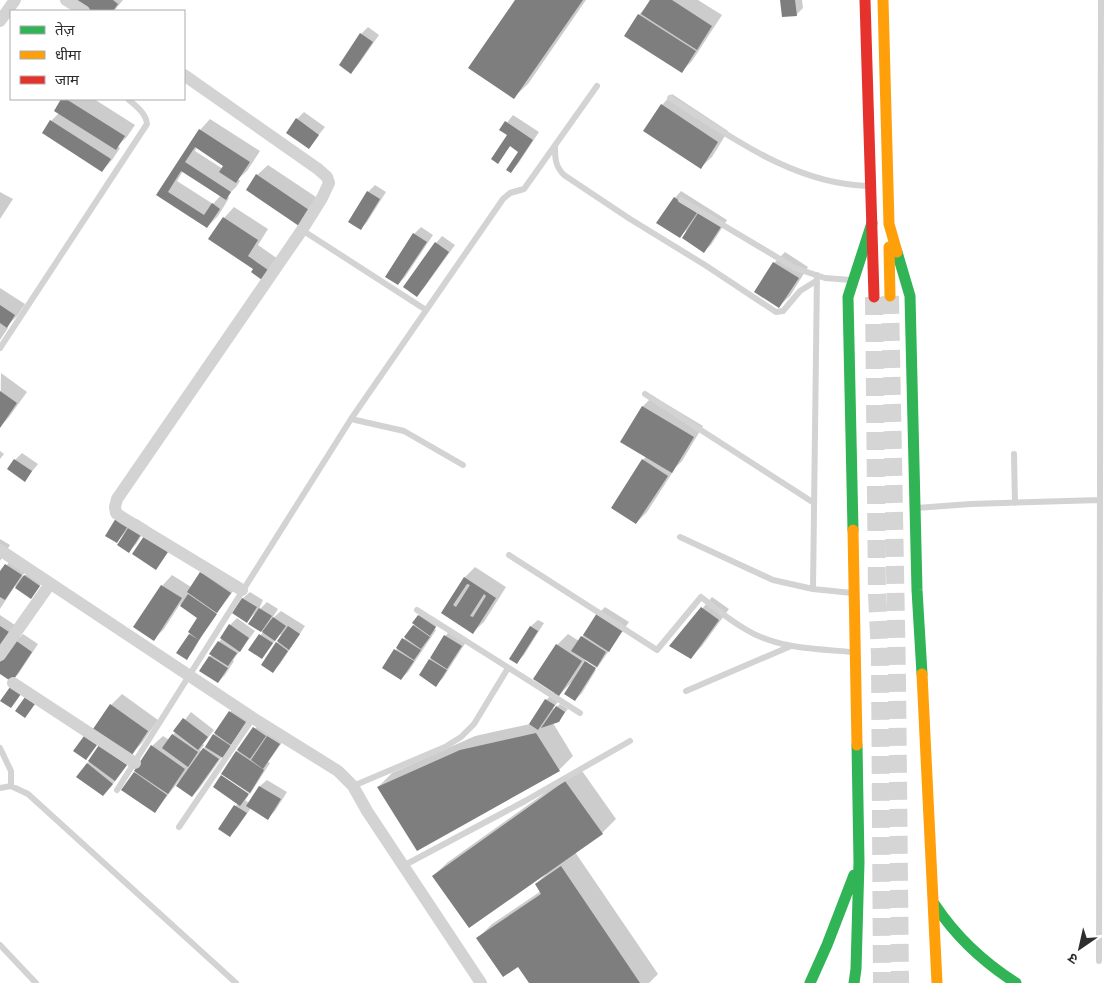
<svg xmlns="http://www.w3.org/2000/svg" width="1115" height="983" font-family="'Roboto Condensed','Noto Sans Devanagari',sans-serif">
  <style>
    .shadow { fill: #0003; fill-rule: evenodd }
    .building { fill: #7e7e7e; fill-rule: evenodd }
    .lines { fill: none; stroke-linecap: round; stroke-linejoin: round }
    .secondary-tunnel { stroke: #d5d5d5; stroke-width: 18; stroke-dasharray: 18 9; stroke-linecap: butt }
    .lane { stroke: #d3d3d3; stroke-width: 6 }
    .street { stroke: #d3d3d3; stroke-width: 12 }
    .fast { stroke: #30b455; stroke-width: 11 }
    .slow { stroke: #ff9f0a; stroke-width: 11 }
    .jam { stroke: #e5322d; stroke-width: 11 }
  </style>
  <rect width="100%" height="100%" fill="#fff"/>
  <!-- shadow -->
  <path class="shadow" d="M 78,0 L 123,0 L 114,11 L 95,11 Z
    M 517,0 L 586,0 L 528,84 L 513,98 Z
    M 651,0 L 698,0 L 722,15 L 692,61 L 682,71 L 639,15 Z
    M 782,0 L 802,0 L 803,8 L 796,15 Z
    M 368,27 L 379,35 L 358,65 L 351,72 L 361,34 Z
    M 672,94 L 728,131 L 712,157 L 701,167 L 662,105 Z
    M 63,99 L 94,99 L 135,125 L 126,138 L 117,146 L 120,148 L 112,160 L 102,171 L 51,121 L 59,113 L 56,110 Z
    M 304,112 L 325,127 L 309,147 L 297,119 Z
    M 513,115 L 539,132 L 518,164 L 511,171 L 520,151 L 511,145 L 497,162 L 509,135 L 501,130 Z
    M 210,119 L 260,151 L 247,171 L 238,179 L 240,181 L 236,187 L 227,196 L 229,198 L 218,216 L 207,227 L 158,194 L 200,130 ZM 197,147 L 225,165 L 223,169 L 195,151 ZM 183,171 L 221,195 L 213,204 L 177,181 Z
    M 268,165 L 319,199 L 309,214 L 257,175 Z
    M 375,185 L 386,192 L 367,222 L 360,229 L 368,192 Z
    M 681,191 L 727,220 L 711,245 L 704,251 L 686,230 L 680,237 L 675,198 Z
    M 0,192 L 13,199 L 0,219 Z
    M 234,207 L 268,229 L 258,245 L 278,259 L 262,278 L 224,218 Z
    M 421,227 L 433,235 L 405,277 L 398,284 L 414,234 Z
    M 442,236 L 455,245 L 424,288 L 417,295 L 436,243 Z
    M 785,252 L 808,267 L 790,296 L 779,306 L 756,291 L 774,263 Z
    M 0,288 L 25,304 L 17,316 L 6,327 L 8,328 L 0,340 Z
    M 1,373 L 27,392 L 9,417 L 0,427 Z
    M 653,396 L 703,426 L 682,461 L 676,467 L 647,512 L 636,523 L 643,460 L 647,456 L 643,406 Z
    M 0,451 L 4,454 L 0,459 Z
    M 22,453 L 38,464 L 25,480 L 15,460 Z
    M 117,519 L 129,528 L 137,519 L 148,526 L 136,544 L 129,551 L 125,533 L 117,541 Z
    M 0,539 L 10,545 L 0,561 Z
    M 13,558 L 28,568 L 22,576 L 23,577 L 32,569 L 46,578 L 31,597 L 15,586 L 0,609 L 0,573 Z
    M 208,566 L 237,586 L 210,622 L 193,651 L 186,658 L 178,653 L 199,618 L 180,604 L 164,629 L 153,640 L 134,627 L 162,586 L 172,575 L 191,587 Z
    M 475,567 L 506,587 L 484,622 L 473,632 L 442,612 L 464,578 Z
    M 250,592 L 263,600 L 258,611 L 267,602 L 278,609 L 271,620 L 281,611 L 305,626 L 280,664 L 273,671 L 277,643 L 281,635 L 280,634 L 262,658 L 250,650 L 263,632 L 250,623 L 255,613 L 247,622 L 234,613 L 243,598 Z
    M 712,597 L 729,609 L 702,646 L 691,657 L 671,646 Z
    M 605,607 L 629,622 L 597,668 L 585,660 L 585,663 L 596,670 L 582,693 L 575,700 L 572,682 L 558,696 L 561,698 L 553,708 L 554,709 L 560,704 L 568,709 L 558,721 L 553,723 L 573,756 L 559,770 L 378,787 L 392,773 L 475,736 L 530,724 L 546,700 L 555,692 L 535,679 L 557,645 L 568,634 L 579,641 L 598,614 Z
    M 422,612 L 438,624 L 434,629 L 436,630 L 408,672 L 401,679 L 384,667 L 415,624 L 413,623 Z
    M 0,615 L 15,625 L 0,647 Z
    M 237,618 L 255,631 L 233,660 L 234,661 L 225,675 L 218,682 L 210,657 L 230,625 Z
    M 538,620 L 544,623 L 524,655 L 517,662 L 511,658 L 531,626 Z
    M 452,629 L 468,639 L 443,678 L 436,685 L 421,675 L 445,636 Z
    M 23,634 L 38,644 L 19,673 L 12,680 L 0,672 L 0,664 L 16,641 Z
    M 122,694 L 158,720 L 142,743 L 130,755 L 133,757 L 110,788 L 78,777 L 100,746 L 111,705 Z
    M 237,705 L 252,715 L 199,789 L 192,796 L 180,780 L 155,811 L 135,773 L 152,746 L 163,736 L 169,740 L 191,712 L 214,730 L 203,744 L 204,745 L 200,750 L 201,751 L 208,744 L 230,712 Z
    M 261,721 L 286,737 L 268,762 L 270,763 L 250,794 L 223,775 L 237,752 Z
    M 580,768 L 616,819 L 602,833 L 575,852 L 658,974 L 649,983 L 530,983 L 518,965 L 478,938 L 492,924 L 541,891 L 536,884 L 547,873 L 546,872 L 433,876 L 448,862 Z
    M 222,777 L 248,796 L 245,800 L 250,804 L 260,786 L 267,780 L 287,792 L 275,811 L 268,818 L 251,808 L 237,828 L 230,835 L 220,828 L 238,803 Z"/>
  <!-- building -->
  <path class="building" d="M 76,0 L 113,0 L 118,4 L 113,11 L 92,11 Z
    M 515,0 L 583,0 L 514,99 L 468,68 Z
    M 650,0 L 672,0 L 712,26 L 697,50 L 641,14 Z
    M 780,0 L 795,0 L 797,16 L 782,17 Z
    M 638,14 L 696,51 L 682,73 L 624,36 Z
    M 360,33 L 373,42 L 351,74 L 339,65 Z
    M 61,99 L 66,99 L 125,136 L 116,150 L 54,111 Z
    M 661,104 L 718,142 L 701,169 L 643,131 Z
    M 296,118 L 319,135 L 309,149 L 286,133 Z
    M 50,120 L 111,159 L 102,172 L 42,133 Z
    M 505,121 L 533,140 L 511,173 L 506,170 L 518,152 L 510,146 L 498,164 L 491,159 L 507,135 L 499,130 Z
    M 199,129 L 250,162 L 236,183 L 219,172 L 223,166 L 195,147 L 185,162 L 231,192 L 226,200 L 181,171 L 168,192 L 204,215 L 212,203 L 220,209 L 207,228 L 156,195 Z
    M 256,174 L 309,210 L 299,226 L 246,190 Z
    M 367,191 L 380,199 L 361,230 L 348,222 Z
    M 674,197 L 697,213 L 680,238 L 656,223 Z
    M 698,213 L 721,227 L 704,253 L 682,238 Z
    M 223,217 L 258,240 L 248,256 L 268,270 L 262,280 L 251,272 L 253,269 L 208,239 Z
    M 413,233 L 427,242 L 398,285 L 385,277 Z
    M 435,242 L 449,252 L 417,297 L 403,287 Z
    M 773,262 L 799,278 L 779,308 L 754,292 Z
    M 0,305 L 15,315 L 7,328 L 0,323 Z
    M 0,391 L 17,403 L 0,428 Z
    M 642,406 L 694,437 L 672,473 L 620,442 Z
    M 14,459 L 32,471 L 25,482 L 7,469 Z
    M 642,459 L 668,476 L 636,524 L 611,508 Z
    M 116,518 L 128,526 L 117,543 L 105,536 Z
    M 130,525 L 142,533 L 129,553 L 117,545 Z
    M 144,536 L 168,552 L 156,570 L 132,554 Z
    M 5,564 L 22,575 L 5,600 L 0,597 L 0,571 Z
    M 200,572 L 231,593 L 217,613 L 187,592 Z
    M 24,575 L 40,586 L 31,599 L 15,588 Z
    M 464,577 L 496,598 L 473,634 L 441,613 ZM 467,584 L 470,585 L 456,607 L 453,605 ZM 484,594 L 486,596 L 473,617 L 470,616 Z
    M 161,585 L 182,598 L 154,641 L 133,627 Z
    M 188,594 L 217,614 L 199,640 L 188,632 L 197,618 L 180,606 Z
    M 242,598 L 257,607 L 247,623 L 232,613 Z
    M 701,607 L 719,620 L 691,659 L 669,646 Z
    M 259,608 L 272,616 L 261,632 L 248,624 Z
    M 597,613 L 623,630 L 609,652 L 583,635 Z
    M 418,615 L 436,627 L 430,636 L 412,623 Z
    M 273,617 L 286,626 L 275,641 L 262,632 Z
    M 229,624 L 249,638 L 240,652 L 220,638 Z
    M 413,625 L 430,637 L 421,649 L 404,637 Z
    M 0,626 L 9,632 L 0,646 Z
    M 288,626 L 300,634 L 289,650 L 277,641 Z
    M 530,626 L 538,631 L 517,664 L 509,659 Z
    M 189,634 L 199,640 L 187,660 L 176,653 Z
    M 259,634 L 273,643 L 262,659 L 248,650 Z
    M 444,635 L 462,646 L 447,669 L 430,658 Z
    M 581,636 L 606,652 L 597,667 L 571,651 Z
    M 402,638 L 421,650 L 414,660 L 396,648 Z
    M 15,640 L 32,652 L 12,682 L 0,674 L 0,662 Z
    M 218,641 L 237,653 L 228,666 L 209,654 Z
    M 276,642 L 288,651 L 273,673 L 261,665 Z
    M 556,644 L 582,661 L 559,696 L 533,679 Z
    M 394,649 L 414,661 L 401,680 L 382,668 Z
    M 209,656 L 228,668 L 218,683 L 199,671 Z
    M 429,659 L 447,670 L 436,687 L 419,675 Z
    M 585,661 L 596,668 L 575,701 L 564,694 Z
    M 10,687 L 21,694 L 11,708 L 0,701 Z
    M 25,697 L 35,704 L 25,718 L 15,711 Z
    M 545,699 L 555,705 L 538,730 L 529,724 Z
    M 110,704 L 148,731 L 132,755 L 93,729 Z
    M 556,706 L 565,712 L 559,722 L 541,728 Z
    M 229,711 L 246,722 L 231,745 L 214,733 Z
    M 183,718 L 208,737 L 198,750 L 173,731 Z
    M 253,727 L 266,736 L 250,759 L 237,750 Z
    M 536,733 L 560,771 L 417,851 L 377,787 L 460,750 Z
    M 172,734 L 198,752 L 188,767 L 162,748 Z
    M 213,734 L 231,746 L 223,758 L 205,747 Z
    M 84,736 L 97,745 L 86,760 L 73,751 Z
    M 267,736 L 280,744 L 263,769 L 251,760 Z
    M 99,745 L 127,765 L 115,781 L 88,761 Z
    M 151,745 L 185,769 L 168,794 L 134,771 Z
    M 203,748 L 219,759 L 192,797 L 176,786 Z
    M 236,751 L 264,770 L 250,793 L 221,774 Z
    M 87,763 L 113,784 L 103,796 L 76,777 Z
    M 134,772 L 167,795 L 155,813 L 121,790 Z
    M 221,775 L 249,794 L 240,806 L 213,787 Z
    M 565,781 L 603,834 L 469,928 L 432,876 Z
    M 259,786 L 281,799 L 268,820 L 246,806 Z
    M 234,805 L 247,813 L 230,837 L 218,829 Z
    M 561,866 L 640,983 L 529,983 L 518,967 L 503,977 L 476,938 L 541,894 L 535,884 Z"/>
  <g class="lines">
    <!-- secondary-tunnel -->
    <path class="secondary-tunnel" d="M 890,296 L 897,678 L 900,983
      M 874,297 L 877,594 L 880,656 L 882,983"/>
    <!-- lane -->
    <path class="lane" d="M 670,98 C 732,137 793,184 868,186
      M 555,146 C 555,158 555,166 564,175 L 630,219 L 705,265 L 776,312 L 783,311 L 800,291 L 816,281
      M 681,200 L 795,268 L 825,278 L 851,280
      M 302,230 L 426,310
      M 0,348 L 147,124 C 146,113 136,106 128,99
      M 645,394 L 814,503
      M 351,419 L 404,431 L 463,465
      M 1014,454 L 1015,503
      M 916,508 L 971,504 L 1100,500
      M 680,537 L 773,580 L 813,589 L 852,593
      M 509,555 L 657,650 L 701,597 C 715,608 729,620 745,629 C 777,649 817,649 853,652
      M 813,589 L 817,275
      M 417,610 L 580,713
      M 686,691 L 791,646
      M 0,748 L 11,771 L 11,786
      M 353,786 L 445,747 L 461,737 L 474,724 L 508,668
      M 0,788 L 11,786 L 28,794 L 236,983
      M 117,790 L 351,419 L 503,199 L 510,193 L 524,189 L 597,86
      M 179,827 L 253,718
      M 403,866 L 525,801 L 630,741
      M 0,945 L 36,983
      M 1099,961 L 1101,0"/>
    <!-- street -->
    <path class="street" d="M 66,0 L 84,11
      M 0,21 L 15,0
      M 184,75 L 318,169 L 327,177 L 329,183 L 322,198 L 302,230 L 117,499 L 115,507 L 116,513 L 123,518 L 242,590
      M 0,550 L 253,718 L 338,771 L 353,786 L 367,811 L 481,983
      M 0,655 L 50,584
      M 13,683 L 135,763"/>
    <!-- fast -->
    <path class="fast" d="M 897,252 L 910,296 L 917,590 L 922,674
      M 853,530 L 848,297 L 872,223
      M 935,905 C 957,938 983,962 1016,983
      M 810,983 L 827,945 L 854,875
      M 854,983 L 856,969 L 859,862 L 857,745"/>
    <!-- slow -->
    <path class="slow" d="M 883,0 L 889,224 L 897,252
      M 889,247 L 890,296
      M 853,530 L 857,745
      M 922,674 L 937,983"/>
    <!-- jam -->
    <path class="jam" d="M 865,0 L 874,297"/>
  </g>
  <!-- legend -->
  <rect x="10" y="10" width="175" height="90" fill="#ffffff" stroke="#ababab"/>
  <rect x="20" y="26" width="25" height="8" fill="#30b455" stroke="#ababab"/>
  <text x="55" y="35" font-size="15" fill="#2e2e2e">तेज़</text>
  <rect x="20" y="51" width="25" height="8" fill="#ff9f0a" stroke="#ababab"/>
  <text x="55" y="60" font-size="15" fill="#2e2e2e">धीमा</text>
  <rect x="20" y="76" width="25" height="8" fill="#e5322d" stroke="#ababab"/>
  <text x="55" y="85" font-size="15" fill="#2e2e2e">जाम</text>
  <!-- north arrow -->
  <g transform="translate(1080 948) rotate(214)" stroke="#ffffff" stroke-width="4" paint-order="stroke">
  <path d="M0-4L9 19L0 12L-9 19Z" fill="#2e2e2e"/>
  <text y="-8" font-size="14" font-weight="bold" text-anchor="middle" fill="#2e2e2e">उ</text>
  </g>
</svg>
